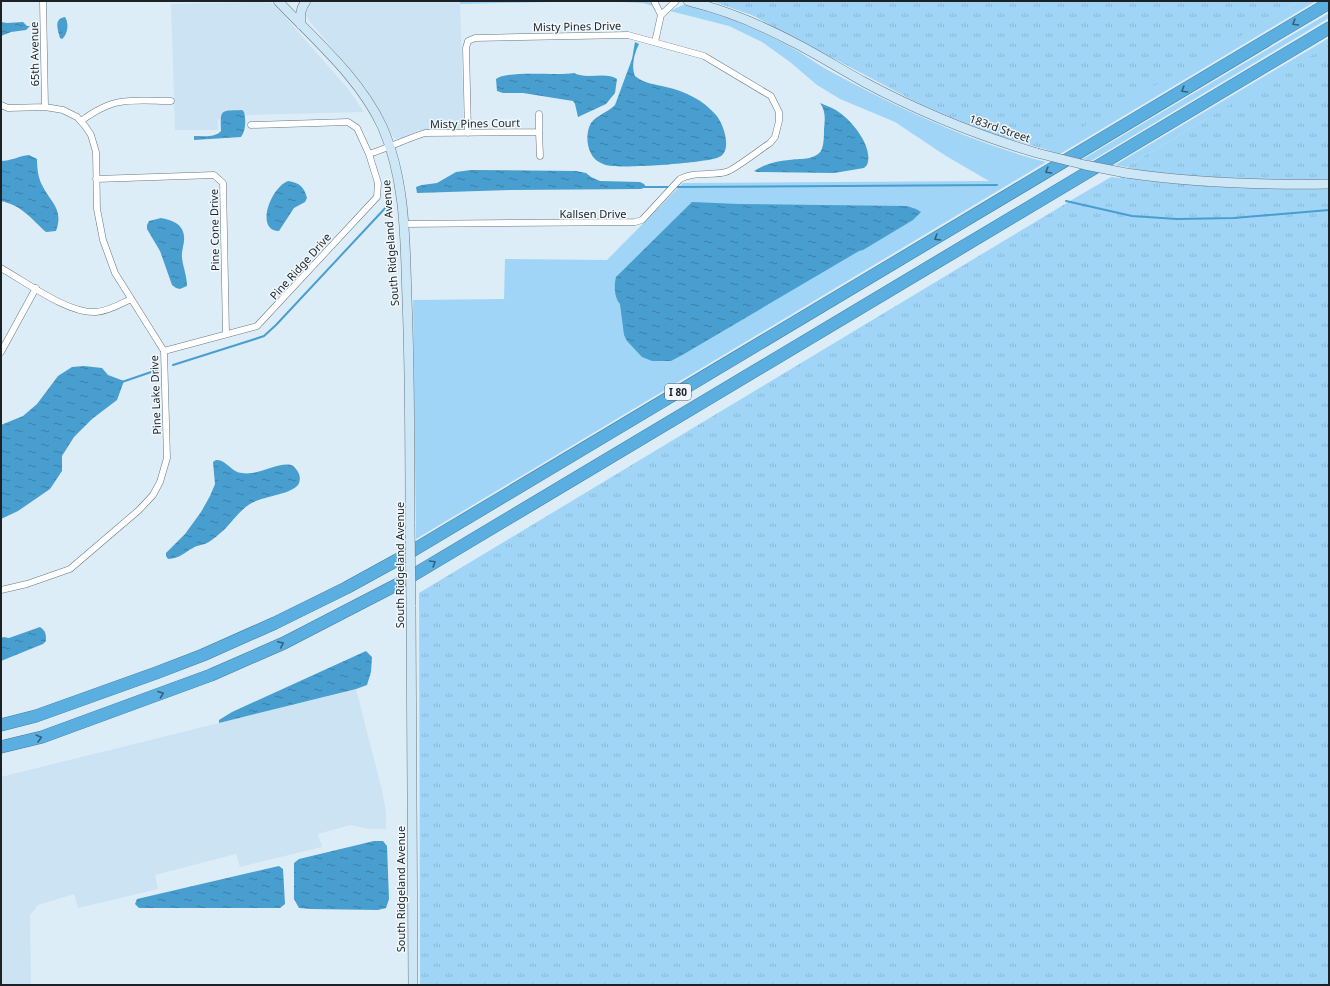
<svg xmlns="http://www.w3.org/2000/svg" width="1330" height="986" font-family="'Noto Sans',sans-serif">
  <style>
    .built { fill: #cbe3f3 }
    .grass { fill: #a1d5f7 }
    .park { fill: url(#park-tufts) }
    .water { fill: url(#water-ripples) }
    .lines { fill: none; stroke-linecap: round; stroke-linejoin: round }
    .stream { stroke: #479ecf; stroke-width: 2 }
    .street-casing { stroke: #677781; stroke-width: 7 }
    .secondary-casing { stroke: #677781; stroke-width: 10 }
    .highway-casing { stroke: #447d9f; stroke-width: 13 }
    .street { stroke: #fff; stroke-width: 6 }
    .secondary { stroke: #cee7f6; stroke-width: 9 }
    .highway { stroke: #5aaee0; stroke-width: 12 }
    .secondary-bridge-casing { stroke: #677781; stroke-width: 10; stroke-linecap: butt }
    .secondary-bridge { stroke: #cee7f6; stroke-width: 9 }
    .oneway { stroke: #376079 }
    .labels { text-anchor: middle; dominant-baseline: central; stroke-width: 3; stroke-linejoin: round; paint-order: stroke }
    .shield { fill: #f1f8fd; stroke: #5b6266; stroke-width: 1 }
    .shield-label { font-size: 10px; font-weight: bold; fill: #1b2125 }
    .street-label { font-size: 11px; fill: #1b2125; stroke: #f1f8fd }
  </style>
  <defs>
    <pattern id="park-tufts" width="24" height="20" patternUnits="userSpaceOnUse"><rect width="24" height="20" fill="#a1d5f7"/><path d="M3 7l-1-3M5 7V3M7 7l1-3M15 17l-1-3M17 17v-4M19 17l1-3" fill="none" stroke="#8ab7d4"/></pattern>
    <pattern id="water-ripples" width="26" height="14" patternUnits="userSpaceOnUse"><rect width="26" height="14" fill="#479ecf"/><path d="M2 4q2-2 4 0t4 0M15 11q2-2 4 0t4 0" fill="none" stroke="#3a80a8"/></pattern>
  </defs>
  <rect width="100%" height="100%" fill="#dcedf8"/>
  <!-- built -->
  <path class="built" d="M 313,1 L 460,1 L 464,127 L 459,130 L 419,130 L 404,138 L 396,139 L 390,133 L 380,112 L 365,87 L 311,23 L 305,14 L 306,8 Z
    M 261,2 L 272,3 L 280,11 L 349,90 L 364,112 L 249,115 L 218,119 L 218,130 L 175,130 L 171,4 Z
    M 356,689 L 382,790 L 386,812 L 386,829 L 369,829 L 350,825 L 318,834 L 322,847 L 240,867 L 236,854 L 155,875 L 158,889 L 78,908 L 74,894 L 38,905 L 30,915 L 31,985 L 1,985 L 1,777 Z"/>
  <!-- grass -->
  <path class="grass" d="M 460,1 L 592,1 L 460,4 Z
    M 599,1 L 651,1 L 653,6 L 643,3 Z
    M 712,1 L 1253,28 L 1299,1 L 1316,1 L 1060,154 L 1044,149 L 1048,146 L 922,105 L 752,15 Z
    M 683,5 C 694,6 705,10 715,14 C 745,24 774,37 801,53 C 809,58 817,64 826,69 C 896,107 969,142 1046,162 L 416,539 L 413,300 L 504,299 L 505,259 L 607,260 L 683,183 L 989,181 L 946,156 L 895,122 L 840,99 L 817,85 L 790,62 L 762,42 L 729,26 L 670,11 Z
    M 1329,13 L 1329,18 L 1091,161 L 1083,159 Z
    M 1329,38 L 1329,69 L 1206,119 L 1126,167 L 1115,165 Z"/>
  <!-- park -->
  <path class="park" d="M 712,1 L 1299,1 L 1239,37 L 1044,149 L 989,133 L 922,105 L 752,15 Z
    M 1329,45 L 1329,985 L 420,985 L 419,593 L 1075,198 L 1111,177 L 1119,178 L 1133,169 L 1126,167 Z"/>
  <!-- water -->
  <path class="water" d="M 65,17 C 69,23 68,34 62,39 L 60,38 C 58,30 53,19 65,17 Z
    M 1,22 L 7,23 L 23,22 L 27,26 L 30,26 L 26,30 L 11,32 L 1,36 Z
    M 635,42 L 639,44 C 634,54 631,66 635,76 C 645,84 655,84 666,87 C 685,91 703,100 716,115 C 723,123 732,148 721,156 C 713,163 627,168 613,166 C 609,166 604,165 601,163 C 587,157 584,135 591,123 C 597,115 608,112 615,105 L 632,59 Z
    M 574,73 C 587,80 606,71 617,79 L 615,93 L 606,104 L 578,117 L 575,104 L 573,101 L 523,93 L 503,93 L 497,91 L 496,79 C 507,70 557,76 574,73 Z
    M 820,103 C 827,106 834,108 840,113 C 853,122 874,148 867,165 L 864,168 L 834,173 L 757,172 L 754,171 C 764,164 778,161 789,160 C 800,158 813,161 821,151 C 824,145 824,136 824,129 C 825,120 826,111 820,103 Z
    M 242,110 L 244,112 C 246,120 246,130 241,137 L 194,140 L 194,136 C 203,136 215,138 221,131 C 220,108 221,111 242,110 Z
    M 29,155 L 37,159 C 37,168 38,177 42,185 C 51,203 64,209 56,231 L 46,232 C 30,218 23,206 1,201 L 1,161 C 11,161 19,156 29,155 Z
    M 471,170 L 576,171 L 586,173 L 591,177 L 600,181 L 640,182 L 644,184 L 646,187 L 641,189 L 510,190 L 417,193 L 416,187 L 422,185 L 437,183 L 456,172 Z
    M 288,181 C 299,183 304,186 307,198 L 305,202 L 294,208 L 279,231 C 255,231 270,188 288,181 Z
    M 692,202 L 739,204 L 907,206 L 916,209 L 921,212 L 913,220 L 863,250 L 859,251 L 684,354 L 671,361 L 652,361 L 642,357 L 627,341 L 624,335 L 620,304 C 614,297 614,285 616,277 Z
    M 161,218 C 172,220 183,224 184,236 C 185,243 181,251 182,258 C 183,267 187,276 187,286 L 180,289 L 176,288 L 172,285 L 160,251 L 147,229 L 147,225 L 149,221 Z
    M 84,366 L 102,368 L 108,375 L 124,381 L 117,400 L 92,419 L 74,437 L 62,456 L 62,471 L 50,489 L 18,511 L 1,519 L 1,425 L 23,416 L 37,404 L 58,376 L 72,367 Z
    M 216,460 C 226,459 232,473 242,473 C 247,474 253,473 257,472 C 266,470 285,461 293,466 C 299,471 302,478 298,485 C 290,495 262,496 250,504 C 240,510 233,521 224,530 C 219,534 213,540 207,543 C 203,545 197,545 193,548 C 183,553 181,558 168,559 L 166,556 L 166,553 L 185,534 L 201,512 L 210,496 L 215,484 L 213,462 Z
    M 40,627 C 46,631 46,634 46,641 L 43,644 L 1,661 L 1,639 L 3,637 L 9,638 Z
    M 366,651 L 372,657 L 371,672 L 367,685 L 356,689 L 219,723 L 219,720 L 232,712 Z
    M 374,841 L 383,841 L 387,846 L 389,899 L 386,908 L 378,910 L 311,909 L 299,908 L 294,899 L 294,863 L 299,859 Z
    M 279,866 L 283,869 L 285,904 L 280,908 L 139,908 L 135,904 L 137,899 Z"/>
  <g class="lines">
    <!-- stream -->
    <path class="stream" d="M 644,187 L 670,187
      M 674,187 L 997,185
      M 1066,201 L 1132,216 L 1177,219 L 1234,218 L 1329,210
      M 173,365 L 252,340 L 264,336 L 276,325 L 389,204
      M 122,382 L 157,370"/>
    <defs>
      <path id="street" d="M 43,1 L 45,107
        M 654,1 L 661,15 L 676,1
        M 655,42 L 661,15
        M 1,105 L 8,108 L 45,107 L 63,110 L 77,117 L 85,126 L 91,135 L 96,152 L 97,209 L 103,240 L 115,273 L 164,351 L 167,458 L 160,482 L 153,495 L 139,510 L 70,569 L 27,584 L 1,590
        M 539,114 L 539,132
        M 81,121 C 92,113 107,104 120,102 C 136,99 155,101 171,101
        M 369,154 C 388,148 406,139 425,133 L 539,132 L 540,156
        M 96,179 L 214,175 L 223,183 L 226,334
        M 403,224 L 635,222 L 642,220 L 680,179 C 695,171 711,176 726,172 C 733,171 762,148 770,143 L 775,137 L 779,121 L 779,112 L 771,96 L 704,56 L 628,35 L 475,38 L 468,41 L 466,48 L 468,133
        M 1,268 C 26,282 68,314 96,312 C 109,311 120,304 131,299
        M 164,351 L 257,326 L 377,197 L 378,183 L 369,154 L 357,128 L 348,122 L 251,125
        M 1,352 L 36,288"/>
      <path id="secondary" d="M 278,1 C 315,40 359,77 382,126 C 406,180 405,241 407,299 C 410,373 410,448 410,523
        M 688,1 C 725,10 759,24 793,42 C 817,54 840,69 864,82 C 920,112 976,135 1037,153
        M 301,25 C 300,15 300,9 306,1
        M 1126,173 C 1194,183 1261,185 1329,184
        M 411,605 L 413,985"/>
      <path id="highway" d="M 1,725 L 36,716 L 156,673 L 203,655 L 275,623 L 346,588 L 397,560 L 1329,3
        M 1,747 L 42,737 L 211,675 L 284,643 L 400,583 L 1329,28"/>
    </defs>
    <!-- street casing -->
    <use href="#street" class="street-casing"/>
    <!-- secondary casing -->
    <use href="#secondary" class="secondary-casing"/>
    <!-- highway casing -->
    <use href="#highway" class="highway-casing"/>
    <!-- street -->
    <use href="#street" class="street"/>
    <!-- secondary -->
    <use href="#secondary" class="secondary"/>
    <!-- highway -->
    <use href="#highway" class="highway"/>
    <defs>
      <path id="secondary-bridge" d="M 1037,153 L 1085,165 L 1126,173
        M 410,523 L 411,605"/>
    </defs>
    <!-- secondary-bridge casing -->
    <use href="#secondary-bridge" class="secondary-bridge-casing"/>
    <!-- secondary-bridge -->
    <use href="#secondary-bridge" class="secondary-bridge"/>
  </g>
  <!-- one-way arrows -->
  <defs><path id="oneway-chevron" d="M-2-3.5L2.5 0L-2 3.5" fill="none" stroke-width="1.6" stroke-linecap="round" stroke-linejoin="round"/></defs>
  <g class="oneway">
    <use href="#oneway-chevron" transform="translate(1295 23) rotate(149)"/>
    <use href="#oneway-chevron" transform="translate(1184 90) rotate(149)"/>
    <use href="#oneway-chevron" transform="translate(1048 171) rotate(149)"/>
    <use href="#oneway-chevron" transform="translate(937 238) rotate(149)"/>
    <use href="#oneway-chevron" transform="translate(433 563) rotate(-31)"/>
    <use href="#oneway-chevron" transform="translate(281 644) rotate(-25)"/>
    <use href="#oneway-chevron" transform="translate(161 694) rotate(-20)"/>
    <use href="#oneway-chevron" transform="translate(39 738) rotate(-15)"/>
  </g>
  <g class="labels">
    <!-- shield labels -->
    <rect class="shield" x="665" y="384" width="26" height="16" rx="3"/>
    <g class="shield-label">
      <text x="678" y="392">I 80</text>
    </g>
    <!-- street labels -->
    <g class="street-label">
      <text transform="translate(577 26) rotate(-1)">Misty Pines Drive</text>
      <text transform="translate(34 54) rotate(-91)">65th Avenue</text>
      <text transform="translate(475 123) rotate(-1)">Misty Pines Court</text>
      <text transform="translate(1000 128) rotate(19)">183rd Street</text>
      <text x="593" y="213">Kallsen Drive</text>
      <text transform="translate(214 230) rotate(-91)">Pine Cone Drive</text>
      <text transform="translate(390 243) rotate(-94)">South Ridgeland Avenue</text>
      <text transform="translate(300 266) rotate(-48)">Pine Ridge Drive</text>
      <text transform="translate(155 395) rotate(-92)">Pine Lake Drive</text>
      <text transform="translate(399 565) rotate(-90)">South Ridgeland Avenue</text>
      <text transform="translate(400 889) rotate(-90)">South Ridgeland Avenue</text>
    </g>
  </g>
  <!-- border -->
  <rect width="1330" height="986" fill="none" stroke="#1b2125" stroke-width="4"/>
</svg>
